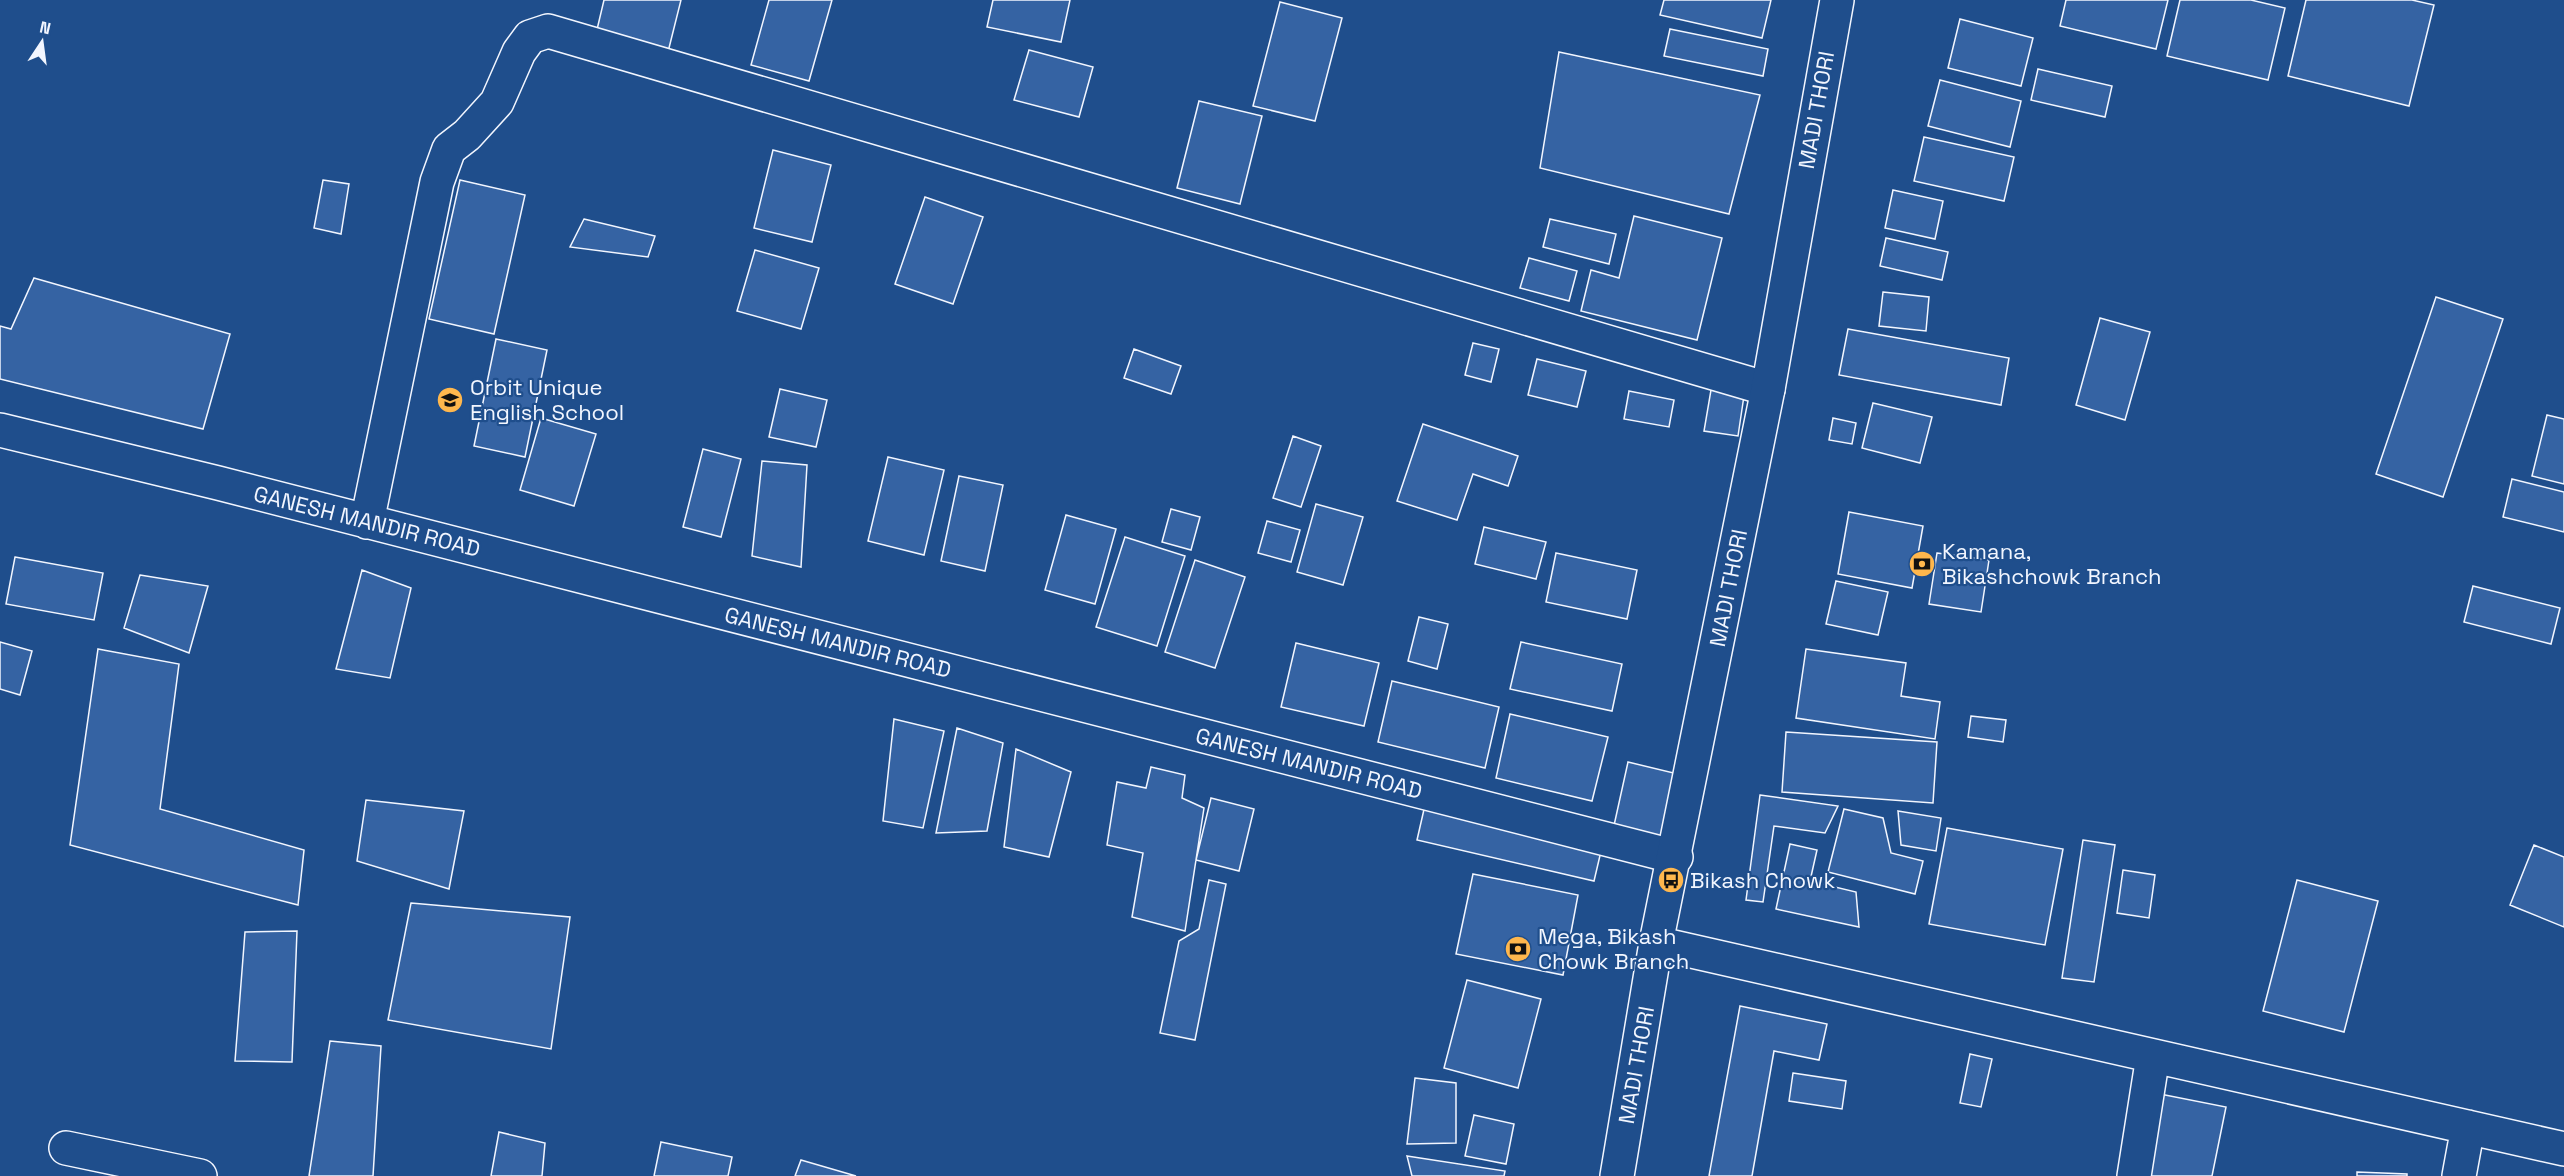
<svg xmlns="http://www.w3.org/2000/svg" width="2564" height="1176" font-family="'Space Grotesk',sans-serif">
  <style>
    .building { fill: #3563a3; stroke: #f2f6ff; stroke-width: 1.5 }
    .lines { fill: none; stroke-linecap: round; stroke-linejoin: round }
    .minor-casing { stroke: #f2f6ff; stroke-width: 36 }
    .major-casing { stroke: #f2f6ff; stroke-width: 36 }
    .minor { stroke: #1f4e8c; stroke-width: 33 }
    .major { stroke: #1f4e8c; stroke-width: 33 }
    .labels { text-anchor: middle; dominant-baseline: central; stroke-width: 4.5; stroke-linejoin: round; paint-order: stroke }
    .street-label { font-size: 22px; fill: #f2f6ff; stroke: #1f4e8c }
    .poi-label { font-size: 22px; fill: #f2f6ff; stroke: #1f4e8c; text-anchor: start }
  </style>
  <rect width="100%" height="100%" fill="#1f4e8c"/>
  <!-- building -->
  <path class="building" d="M 604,0 L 681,0 L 667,56 L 595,38 Z
    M 769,0 L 832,0 L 809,81 L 751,65 Z
    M 993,0 L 1070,0 L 1061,42 L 987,27 Z
    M 1664,0 L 1771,0 L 1762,38 L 1660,15 Z
    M 2066,0 L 2168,0 L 2156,49 L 2060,26 Z
    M 2180,0 L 2251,0 L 2285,8 L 2268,80 L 2167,56 Z
    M 2306,0 L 2412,0 L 2434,5 L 2409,106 L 2288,76 Z
    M 1280,2 L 1342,18 L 1315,121 L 1253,106 Z
    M 1960,19 L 2033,38 L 2021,86 L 1948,68 Z
    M 1670,29 L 1768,49 L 1763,76 L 1664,56 Z
    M 1029,50 L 1093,67 L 1079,117 L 1014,100 Z
    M 1559,52 L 1760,95 L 1729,214 L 1540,168 Z
    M 2038,69 L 2112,86 L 2105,117 L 2031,100 Z
    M 1940,80 L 2021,101 L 2010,147 L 1928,126 Z
    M 1199,101 L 1262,116 L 1240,204 L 1177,188 Z
    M 1924,137 L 2014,157 L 2004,201 L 1914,181 Z
    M 773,150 L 831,165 L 812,242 L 754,228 Z
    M 323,180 L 349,184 L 341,234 L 314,228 Z
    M 460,180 L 525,195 L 494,334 L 429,319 Z
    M 1893,190 L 1943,201 L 1935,239 L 1885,228 Z
    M 925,197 L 983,217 L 953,304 L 895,284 Z
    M 1634,216 L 1722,238 L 1697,340 L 1581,311 L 1591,270 L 1619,278 Z
    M 584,219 L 655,236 L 648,257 L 570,247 Z
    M 1550,219 L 1616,234 L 1609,264 L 1543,247 Z
    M 1886,238 L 1948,252 L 1942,280 L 1880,266 Z
    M 755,250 L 819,268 L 801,329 L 737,311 Z
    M 1529,258 L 1577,271 L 1569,301 L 1520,288 Z
    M 34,278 L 230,334 L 203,429 L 0,379 L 0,326 L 11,329 Z
    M 1883,292 L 1929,297 L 1926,331 L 1879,326 Z
    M 2436,297 L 2503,319 L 2443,497 L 2376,474 Z
    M 2100,318 L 2150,332 L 2125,420 L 2076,405 Z
    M 1848,329 L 2009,358 L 2001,405 L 1839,375 Z
    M 496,339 L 547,350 L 525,457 L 474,446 Z
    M 1473,343 L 1499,349 L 1491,382 L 1465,375 Z
    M 1134,349 L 1181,366 L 1171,394 L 1124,378 Z
    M 1537,359 L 1586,371 L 1577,407 L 1528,395 Z
    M 1712,384 L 1745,389 L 1738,436 L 1704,431 Z
    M 780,389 L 827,400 L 816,447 L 769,437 Z
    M 1629,391 L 1674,400 L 1669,427 L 1624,419 Z
    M 1873,403 L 1932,417 L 1920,463 L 1862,448 Z
    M 2547,415 L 2564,419 L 2564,484 L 2532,476 Z
    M 541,418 L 596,434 L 574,506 L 520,490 Z
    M 1833,418 L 1856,423 L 1852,444 L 1829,440 Z
    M 1423,424 L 1518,456 L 1508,486 L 1473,474 L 1457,520 L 1397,501 Z
    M 1293,436 L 1321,446 L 1301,507 L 1273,498 Z
    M 703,449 L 741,459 L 721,537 L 683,527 Z
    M 888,457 L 944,470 L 924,555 L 868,541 Z
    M 762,461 L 807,465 L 801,567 L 752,556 Z
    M 959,476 L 1003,485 L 985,571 L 941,561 Z
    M 2512,479 L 2564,492 L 2564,532 L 2503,517 Z
    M 1316,504 L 1363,517 L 1343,585 L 1297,572 Z
    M 1171,509 L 1200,517 L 1191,550 L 1162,542 Z
    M 1849,512 L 1923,526 L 1912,588 L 1838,574 Z
    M 1066,515 L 1116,529 L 1095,604 L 1045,590 Z
    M 1267,521 L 1300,530 L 1291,562 L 1258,553 Z
    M 1484,527 L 1546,542 L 1536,579 L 1475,564 Z
    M 1125,537 L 1185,556 L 1157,646 L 1096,627 Z
    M 1556,553 L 1637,570 L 1627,619 L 1546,602 Z
    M 1937,553 L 1989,560 L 1981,612 L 1929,604 Z
    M 15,557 L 103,573 L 94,620 L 6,604 Z
    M 1195,560 L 1245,577 L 1215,668 L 1165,652 Z
    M 362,570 L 411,588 L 390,678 L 336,669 Z
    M 140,575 L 208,586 L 189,653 L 124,628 Z
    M 1836,581 L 1888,592 L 1878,635 L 1826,624 Z
    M 2473,586 L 2560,608 L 2551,644 L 2464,622 Z
    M 1419,617 L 1448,624 L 1437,669 L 1408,661 Z
    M 0,642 L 32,651 L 20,695 L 0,689 Z
    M 1521,642 L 1622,664 L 1612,711 L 1510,689 Z
    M 1296,643 L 1379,663 L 1364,726 L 1281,707 Z
    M 98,649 L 179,664 L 160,809 L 304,850 L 298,905 L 70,845 Z
    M 1806,649 L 1906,663 L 1901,696 L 1940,702 L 1935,739 L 1796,718 Z
    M 1392,681 L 1499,707 L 1485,768 L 1378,742 Z
    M 1510,714 L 1608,737 L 1592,801 L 1496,778 Z
    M 1971,716 L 2006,720 L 2003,742 L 1968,737 Z
    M 894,719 L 944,731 L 923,828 L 883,821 Z
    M 957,728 L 1003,743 L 987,831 L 936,833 Z
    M 1786,732 L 1937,742 L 1933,803 L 1782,792 Z
    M 1016,749 L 1071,772 L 1049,857 L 1004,847 Z
    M 1628,762 L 1682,775 L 1666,843 L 1613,830 Z
    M 1151,767 L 1185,775 L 1182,798 L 1204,808 L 1185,931 L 1132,917 L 1143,853 L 1107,845 L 1117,782 L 1146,788 Z
    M 1760,795 L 1838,806 L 1825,833 L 1774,826 L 1763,902 L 1746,900 Z
    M 1211,798 L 1254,809 L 1239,871 L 1196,860 Z
    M 366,800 L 464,811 L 449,889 L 357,861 Z
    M 1425,805 L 1602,847 L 1594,881 L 1417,840 Z
    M 1844,809 L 1883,818 L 1891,853 L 1923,861 L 1915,894 L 1828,872 Z
    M 1898,811 L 1941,818 L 1936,851 L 1901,845 Z
    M 1947,828 L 2063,849 L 2045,945 L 1929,924 Z
    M 2083,840 L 2115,845 L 2094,982 L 2062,978 Z
    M 1790,844 L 1817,850 L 1810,881 L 1856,892 L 1859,927 L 1776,909 Z
    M 2534,845 L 2564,857 L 2564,927 L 2510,905 Z
    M 2123,870 L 2155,875 L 2149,918 L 2117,913 Z
    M 1473,874 L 1578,895 L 1563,975 L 1456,954 Z
    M 1209,880 L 1226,884 L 1195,1040 L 1160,1033 L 1179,941 L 1199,929 Z
    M 2297,880 L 2378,901 L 2344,1032 L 2263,1011 Z
    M 411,903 L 570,917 L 551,1049 L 388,1020 Z
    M 297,931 L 292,1062 L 235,1061 L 245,932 Z
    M 1467,980 L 1541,999 L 1518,1088 L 1444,1068 Z
    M 1740,1006 L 1827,1024 L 1819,1060 L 1774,1051 L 1752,1176 L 1709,1176 Z
    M 330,1041 L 381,1046 L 373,1176 L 309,1176 Z
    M 1970,1054 L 1992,1059 L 1981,1107 L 1960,1103 Z
    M 1793,1073 L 1846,1081 L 1842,1109 L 1789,1101 Z
    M 1415,1078 L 1456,1083 L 1456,1143 L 1407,1144 Z
    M 2155,1093 L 2226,1107 L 2212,1176 L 2138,1176 Z
    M 1474,1115 L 1514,1124 L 1506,1164 L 1465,1156 Z
    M 499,1132 L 545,1143 L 542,1176 L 491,1176 Z
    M 661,1142 L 732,1157 L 728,1176 L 654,1176 Z
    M 1407,1156 L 1505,1171 L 1504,1176 L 1412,1176 Z
    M 801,1160 L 856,1176 L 795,1176 Z
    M 2357,1172 L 2407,1174 L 2407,1176 L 2357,1176 Z"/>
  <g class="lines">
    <defs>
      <path id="minor" d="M 0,430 L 218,483 L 1676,857
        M 367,522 L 437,182 L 449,149 L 467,135 L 497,102 L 519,52 L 530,37 L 548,31 L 1768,389
        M 1656,943 L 2564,1149
        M 66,1148 L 200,1176
        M 2134,1176 L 2153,1056
        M 2459,1176 L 2468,1127"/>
      <path id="major" d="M 1617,1176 L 1656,943 L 1768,389 L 1837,0"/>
    </defs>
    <!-- minor casing -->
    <use href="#minor" class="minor-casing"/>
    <!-- major casing -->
    <use href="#major" class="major-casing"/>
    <!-- minor -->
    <use href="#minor" class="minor"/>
    <!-- major -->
    <use href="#major" class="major"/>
  </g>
  <!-- icons -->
  <defs>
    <symbol id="school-disc" viewBox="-11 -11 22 22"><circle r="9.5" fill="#ffb74d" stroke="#1f4e8c"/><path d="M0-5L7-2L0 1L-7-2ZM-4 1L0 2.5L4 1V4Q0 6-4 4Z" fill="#111"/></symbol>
    <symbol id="bank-disc" viewBox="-11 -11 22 22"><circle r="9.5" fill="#ffb74d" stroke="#1f4e8c"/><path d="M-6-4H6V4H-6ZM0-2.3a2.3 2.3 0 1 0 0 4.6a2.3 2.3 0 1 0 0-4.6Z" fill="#111"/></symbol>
    <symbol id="bus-disc" viewBox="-11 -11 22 22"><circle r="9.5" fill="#ffb74d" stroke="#1f4e8c"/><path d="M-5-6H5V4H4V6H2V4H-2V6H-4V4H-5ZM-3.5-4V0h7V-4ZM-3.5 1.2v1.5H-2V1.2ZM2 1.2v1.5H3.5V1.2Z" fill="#111"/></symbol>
  </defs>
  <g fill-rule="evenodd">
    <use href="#school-disc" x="435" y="385" width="30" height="30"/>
    <use href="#bank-disc" x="1907" y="549" width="30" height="30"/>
    <use href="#bus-disc" x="1656" y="865" width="30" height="30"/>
    <use href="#bank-disc" x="1503" y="934" width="30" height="30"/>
  </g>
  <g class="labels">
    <!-- street labels -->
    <g class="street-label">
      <text transform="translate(1816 110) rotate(-80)">MADI THORI</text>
      <text transform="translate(367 521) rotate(14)">GANESH MANDIR ROAD</text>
      <text transform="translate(1728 588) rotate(-79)">MADI THORI</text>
      <text transform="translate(838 642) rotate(14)">GANESH MANDIR ROAD</text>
      <text transform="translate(1309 763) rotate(14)">GANESH MANDIR ROAD</text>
      <text transform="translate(1636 1065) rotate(-80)">MADI THORI</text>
    </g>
    <!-- poi labels -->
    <g class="poi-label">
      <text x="470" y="387">Orbit Unique<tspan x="470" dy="25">English School</tspan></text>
      <text x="1942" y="551">Kamana,<tspan x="1942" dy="25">Bikashchowk Branch</tspan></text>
      <text x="1690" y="880">Bikash Chowk</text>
      <text x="1538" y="936">Mega, Bikash<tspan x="1538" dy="25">Chowk Branch</tspan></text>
    </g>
  </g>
  <!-- north arrow -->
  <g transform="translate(42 42) rotate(13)" stroke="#1f4e8c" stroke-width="4.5" paint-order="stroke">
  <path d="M0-4.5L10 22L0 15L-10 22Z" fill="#f2f6ff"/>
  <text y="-9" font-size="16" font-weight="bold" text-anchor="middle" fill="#f2f6ff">N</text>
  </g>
</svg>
